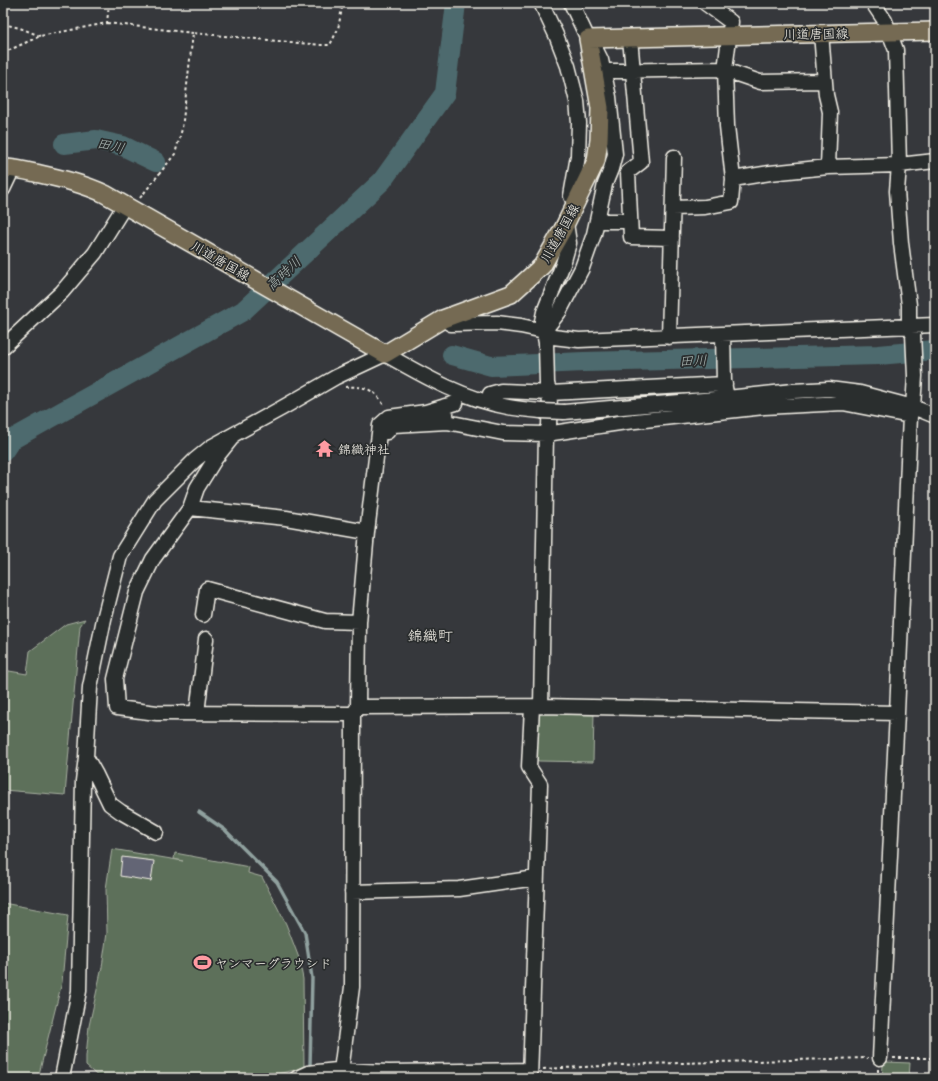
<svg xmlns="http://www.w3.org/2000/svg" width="938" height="1081" font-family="Mali,'Klee One',sans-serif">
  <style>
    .green { fill: #5d705a; stroke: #a8b0a1 }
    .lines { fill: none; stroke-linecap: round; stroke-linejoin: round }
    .stream { stroke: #90a19f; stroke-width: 3.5 }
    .river { stroke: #4d6b6e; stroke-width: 20 }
    .building { fill: #646574; stroke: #f4f1e8 }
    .minor-casing { stroke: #f4f1e8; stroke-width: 17 }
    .major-casing { stroke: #f4f1e8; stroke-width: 20 }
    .path { stroke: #f4f1e8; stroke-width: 2; stroke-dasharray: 3 3; stroke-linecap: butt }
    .minor { stroke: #2a2d2e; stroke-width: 14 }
    .major { stroke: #746b52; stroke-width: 17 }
    .minor-bridge-casing { stroke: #f4f1e8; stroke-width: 17; stroke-linecap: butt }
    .minor-bridge { stroke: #2a2d2e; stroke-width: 14 }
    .labels { text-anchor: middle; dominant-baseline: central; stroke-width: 3.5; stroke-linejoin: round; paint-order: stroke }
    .street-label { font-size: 13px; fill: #f4f1e8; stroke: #2a2d2e }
    .poi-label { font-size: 13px; fill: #f4f1e8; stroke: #2a2d2e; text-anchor: start }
    .water-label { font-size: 14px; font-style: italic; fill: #a9b5b1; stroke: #2a2d2e }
    .quarter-label { font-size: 15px; fill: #f4f1e8; stroke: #2a2d2e }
  </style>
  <rect width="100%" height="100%" fill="#36383c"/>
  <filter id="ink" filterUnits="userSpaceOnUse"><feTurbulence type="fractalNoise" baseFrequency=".025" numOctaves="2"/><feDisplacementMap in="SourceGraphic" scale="8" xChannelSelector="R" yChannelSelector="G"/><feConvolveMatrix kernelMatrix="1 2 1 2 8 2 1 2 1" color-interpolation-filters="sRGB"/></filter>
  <g filter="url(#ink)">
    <!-- green -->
    <path class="green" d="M 85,619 L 80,626 L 65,795 L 3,790 L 3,670 L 27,674 L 30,651 L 66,624 Z
      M 537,710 L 594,712 L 593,762 L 539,761 L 535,759 Z
      M 112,849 L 183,861 L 174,859 L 175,853 L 249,867 L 248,873 L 262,877 L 286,924 L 299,958 L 303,979 L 304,1068 L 259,1078 L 100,1078 L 86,1066 L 86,1056 L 89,1026 L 102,967 L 107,933 L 106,889 Z
      M 3,903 L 68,915 L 62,982 L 38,1078 L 9,1078 L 9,1076 L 3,1075 Z
      M 886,1062 L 910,1063 L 909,1078 L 882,1078 L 883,1066 Z"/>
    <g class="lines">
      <!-- stream -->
      <path class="stream" d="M 199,812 L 225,830 L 277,882 L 305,933 L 312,978 L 310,1066"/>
      <!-- river -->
      <path class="river" d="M 64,144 L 96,140 L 123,146 L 156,162
        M 452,355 L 491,366 L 584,362 L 878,355 L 935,350
        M 3,452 L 11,440 L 243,311 L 382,181 L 445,93 L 456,3"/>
    </g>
    <!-- building -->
    <path class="building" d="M 122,857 L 154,861 L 151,881 L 120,876 Z"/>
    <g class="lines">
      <defs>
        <path id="minor" d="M 541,3 L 556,35 L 568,66 L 577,101 L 579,123 L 578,156 L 571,196 L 575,205
          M 571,3 L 588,39
          M 821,33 L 826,95 L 830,112 L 828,167
          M 630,38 L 641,162 L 628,172 L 631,237 L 672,238
          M 603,71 L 722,69 L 760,82 L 824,81
          M 733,179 L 770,173 L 828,167 L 899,165 L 935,161
          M 3,189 L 13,168
          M 673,208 L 705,207 L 731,202 L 733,179 L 727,126 L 725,70 L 731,22 L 705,3
          M 597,221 L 630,221
          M 443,319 L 451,324 L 497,323 L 521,326 L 544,331 L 553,337 L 579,340 L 935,325
          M 544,331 L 559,312 L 582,268 L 594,234 L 605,184 L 611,169 L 615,154 L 609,97 L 601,60 L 597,52 L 590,50
          M 723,334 L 724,382 L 726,393
          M 669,337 L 674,157
          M 3,347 L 62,292 L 95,253 L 125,205
          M 490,394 L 501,391 L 550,393 L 725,384
          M 445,406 L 447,422 L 503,433 L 546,434 L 626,422 L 764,407 L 843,403 L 910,416 L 913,407 L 915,376 L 913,334 L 909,327 L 909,305 L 901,243 L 897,191 L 899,165 L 896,50 L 885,21 L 873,3
          M 564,412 L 727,398 L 793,391 L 829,389 L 860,393 L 913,407 L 935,416
          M 387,432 L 393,425 L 447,422
          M 231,439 L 215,459 L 197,488 L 190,508 L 153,559 L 137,592 L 115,679 L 117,708 L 157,713 L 353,714 L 358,707 L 359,622 L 367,532 L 380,425 L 389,417 L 426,412 L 456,403
          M 190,508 L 286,518 L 367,532
          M 203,615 L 207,589 L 325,621 L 359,622
          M 541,706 L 546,434 L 549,426 L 550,393 L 547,384 L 546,343 L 542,321 L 544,312 L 563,264 L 569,243 L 566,223
          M 358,707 L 541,706 L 897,713 L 880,1058
          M 197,713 L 206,639
          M 897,713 L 910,416
          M 86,757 L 96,775 L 110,804 L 121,812 L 156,832
          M 352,892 L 459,889 L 536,878
          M 62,1078 L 79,991 L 83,781 L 86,757 L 90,687 L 104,619 L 120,556 L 155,500 L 195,460 L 211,447 L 282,408 L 336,377 L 385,354 C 424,376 463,399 508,407 C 519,409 530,410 541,411
          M 297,1078 L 308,1073 L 337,1070 L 389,1072 L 530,1070
          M 342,1078 L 341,1071 L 352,987 L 353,714
          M 530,1078 L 540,784 L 529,767 L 532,707"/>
        <path id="major" d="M 3,168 C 16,168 27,171 40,174 C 62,179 84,184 105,194 L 385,354 L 443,319 L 511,294 L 542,266 L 563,229 L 596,161 L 599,140 L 600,108 L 588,39 L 935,31"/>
      </defs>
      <!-- minor casing -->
      <use href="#minor" class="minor-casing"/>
      <!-- major casing -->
      <use href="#major" class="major-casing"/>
      <!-- path -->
      <path class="path" d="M 107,23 L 193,33
        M 3,24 L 20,28 L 40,36
        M 3,53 L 40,36 L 107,23 L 109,3
        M 140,198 L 175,154 L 182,129 L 193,33 L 321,45 L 330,45 L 338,29 L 343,3
        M 345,387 C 363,386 375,388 384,406
        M 893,1058 L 935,1058
        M 543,1069 L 643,1064 L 868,1058
        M 878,1078 L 878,1069"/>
      <!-- minor -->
      <use href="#minor" class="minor"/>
      <!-- major -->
      <use href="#major" class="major"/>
      <defs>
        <path id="minor-bridge" d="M 541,411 L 564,412"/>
      </defs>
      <!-- minor-bridge casing -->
      <use href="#minor-bridge" class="minor-bridge-casing"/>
      <!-- minor-bridge -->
      <use href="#minor-bridge" class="minor-bridge"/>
    </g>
  </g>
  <!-- icons -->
  <defs>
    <symbol id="temple-bare" viewBox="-9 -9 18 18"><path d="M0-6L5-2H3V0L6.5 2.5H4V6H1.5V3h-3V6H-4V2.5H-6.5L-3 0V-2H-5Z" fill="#ff9aa2" stroke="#2a2d2e" stroke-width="2.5" paint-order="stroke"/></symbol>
    <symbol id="stadium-bare" viewBox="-9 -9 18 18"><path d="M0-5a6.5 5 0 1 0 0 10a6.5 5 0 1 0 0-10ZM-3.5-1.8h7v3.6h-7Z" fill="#ff9aa2" stroke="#2a2d2e" stroke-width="2.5" paint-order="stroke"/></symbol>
  </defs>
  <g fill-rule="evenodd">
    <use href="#temple-bare" x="312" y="436" width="25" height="25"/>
    <use href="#stadium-bare" x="190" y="950" width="25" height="25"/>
  </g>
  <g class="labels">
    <!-- street labels -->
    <g class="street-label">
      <text transform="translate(816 33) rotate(-1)">川道唐国線</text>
      <text transform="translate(559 233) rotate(-61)">川道唐国線</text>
      <text transform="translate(221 260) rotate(30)">川道唐国線</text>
    </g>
    <!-- poi labels -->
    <g class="poi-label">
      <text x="338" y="448">錦織神社</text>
      <text x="215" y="962">ヤンマーグラウンド</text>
    </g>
    <!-- water labels -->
    <g class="water-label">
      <text transform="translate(111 145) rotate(13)">田川</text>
      <text transform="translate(283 273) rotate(-43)">高時川</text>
      <text transform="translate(693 360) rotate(-2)">田川</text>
    </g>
    <!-- quarter labels -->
    <g class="quarter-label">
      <text x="430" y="635">錦織町</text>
    </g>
  </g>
  <!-- margin -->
  <rect width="938" height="1081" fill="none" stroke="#2a2d2e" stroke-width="16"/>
  <rect x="8" y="8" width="922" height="1065" fill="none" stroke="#f4f1e8" stroke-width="1.5" filter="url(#ink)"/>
</svg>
